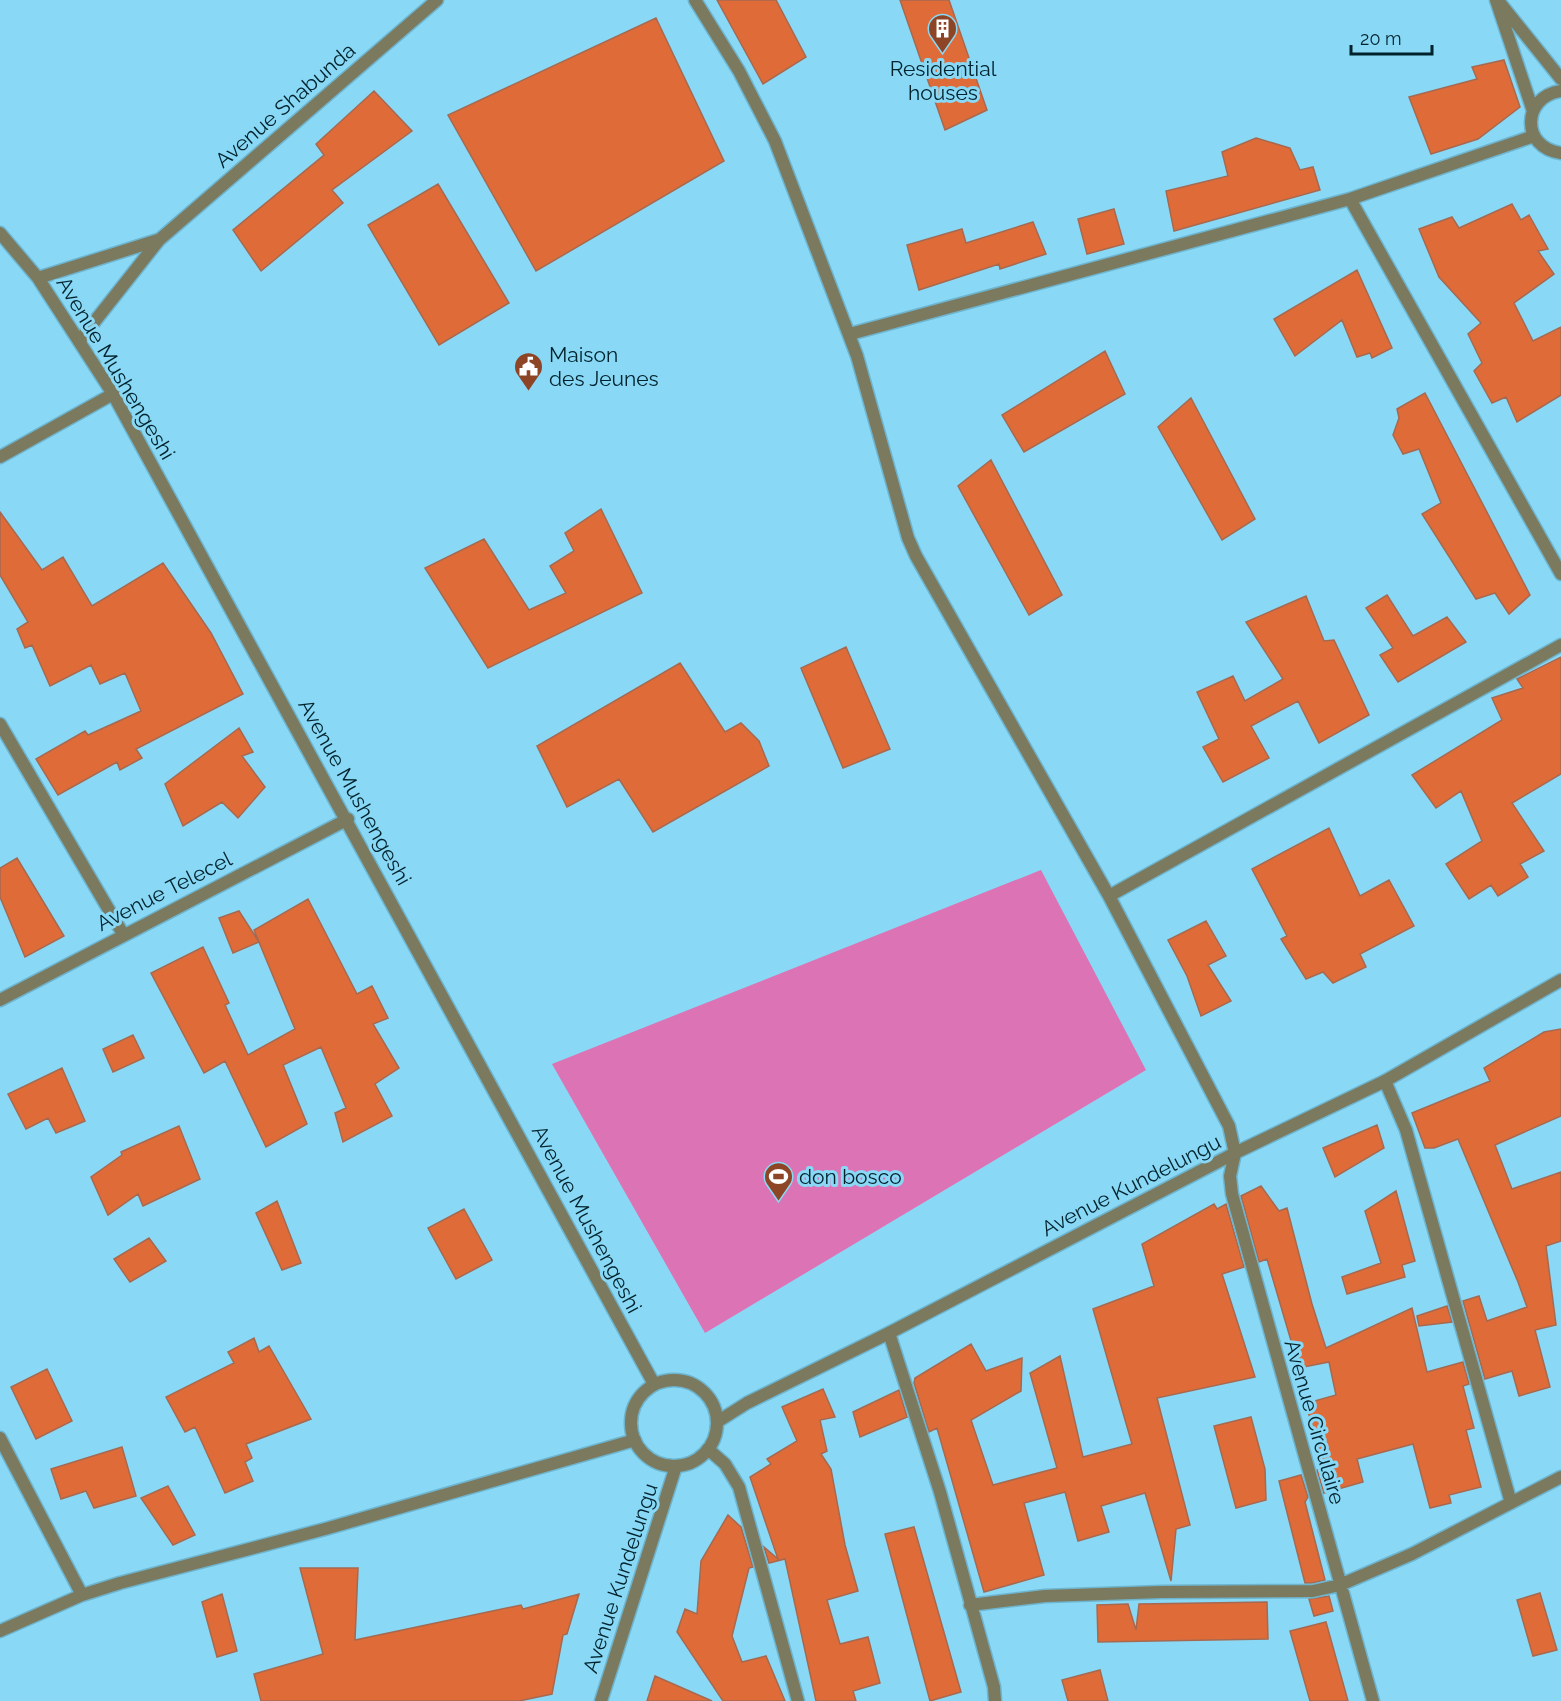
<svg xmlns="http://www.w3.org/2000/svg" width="1561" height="1701" font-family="Raleway,sans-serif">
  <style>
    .pitch { fill: #dc73b5 }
    .building { fill: #df6c38; stroke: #a66950; stroke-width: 1.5 }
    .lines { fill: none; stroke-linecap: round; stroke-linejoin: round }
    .minor-casing { stroke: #6eb4cd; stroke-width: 15 }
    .tertiary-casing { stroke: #6eb4cd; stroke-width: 15 }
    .minor { stroke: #7b795e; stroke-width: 12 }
    .tertiary { stroke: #7b795e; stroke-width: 12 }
    .labels { text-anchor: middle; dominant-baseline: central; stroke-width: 6; stroke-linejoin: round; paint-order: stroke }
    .poi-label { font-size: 21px; fill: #00222c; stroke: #89d8f5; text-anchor: start }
    .street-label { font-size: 21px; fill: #00222c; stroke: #89d8f5 }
  </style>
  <rect width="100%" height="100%" fill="#89d8f5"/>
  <!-- pitch -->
  <path class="pitch" d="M 1041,870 L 1146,1070 L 705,1333 L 552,1064 Z"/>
  <!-- building -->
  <path class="building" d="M 717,0 L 776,0 L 806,57 L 763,84 Z
    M 900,0 L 949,0 L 987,110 L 945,130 Z
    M 656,18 L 724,161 L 536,271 L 448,115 Z
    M 1504,60 L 1520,107 L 1478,139 L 1431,154 L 1409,97 L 1477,79 L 1472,67 Z
    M 374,91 L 412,131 L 332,190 L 343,203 L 261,271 L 233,230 L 324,155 L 316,144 Z
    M 1256,138 L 1290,148 L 1300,170 L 1313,167 L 1320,190 L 1174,231 L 1166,191 L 1228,176 L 1222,152 Z
    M 438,184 L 509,303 L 439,345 L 368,225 Z
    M 1512,204 L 1521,220 L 1529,215 L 1548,249 L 1538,251 L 1554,274 L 1514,303 L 1533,341 L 1561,327 L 1561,395 L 1517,422 L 1506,397 L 1492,403 L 1474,371 L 1482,363 L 1468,334 L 1481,323 L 1439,277 L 1419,229 L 1452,217 L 1459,228 Z
    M 1114,209 L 1124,244 L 1087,254 L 1078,219 Z
    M 1033,222 L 1046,254 L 1000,269 L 999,264 L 919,290 L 907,245 L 962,229 L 966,243 Z
    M 1357,270 L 1392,348 L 1372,358 L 1370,353 L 1357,357 L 1342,320 L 1295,356 L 1274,319 Z
    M 1105,351 L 1125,394 L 1024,452 L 1002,415 Z
    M 1425,393 L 1530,595 L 1509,614 L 1495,593 L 1476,599 L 1422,514 L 1441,503 L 1419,449 L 1403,454 L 1393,435 L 1399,418 L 1397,409 Z
    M 1191,398 L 1255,519 L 1222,540 L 1158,427 Z
    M 991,460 L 1062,595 L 1029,615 L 958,486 Z
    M 601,509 L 642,593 L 488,668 L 425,568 L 484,539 L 529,610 L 566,593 L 550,566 L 574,551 L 565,533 Z
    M 0,512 L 42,570 L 63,557 L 92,606 L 163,563 L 211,633 L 243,694 L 136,749 L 142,758 L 120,770 L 117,762 L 58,795 L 36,759 L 85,731 L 88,735 L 141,711 L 125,673 L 100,684 L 91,665 L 50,686 L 32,645 L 25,648 L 17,629 L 28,622 L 0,575 Z
    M 1387,595 L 1413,636 L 1447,617 L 1466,642 L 1398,682 L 1380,655 L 1393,648 L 1366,608 Z
    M 1306,596 L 1324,641 L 1334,640 L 1369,715 L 1319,743 L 1298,701 L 1251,726 L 1269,758 L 1223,782 L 1203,747 L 1219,739 L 1197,692 L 1233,676 L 1245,701 L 1283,679 L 1246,622 Z
    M 846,647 L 890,749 L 843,768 L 801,668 Z
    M 1561,657 L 1561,774 L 1512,803 L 1544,851 L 1520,864 L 1528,877 L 1498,896 L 1491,885 L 1469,899 L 1446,864 L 1482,841 L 1461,791 L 1436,808 L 1412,775 L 1502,720 L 1492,698 L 1523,688 L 1517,679 Z
    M 680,663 L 725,732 L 741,723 L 759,741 L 769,766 L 653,832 L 619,779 L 567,807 L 537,746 Z
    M 239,728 L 253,752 L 242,756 L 265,787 L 238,818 L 222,802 L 183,826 L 165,784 Z
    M 1329,828 L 1360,896 L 1389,880 L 1414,926 L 1360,954 L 1366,967 L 1333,983 L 1323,972 L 1306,979 L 1281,939 L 1287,936 L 1252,869 Z
    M 17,858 L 64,936 L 25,957 L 0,897 L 0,868 Z
    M 308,899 L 357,994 L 372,986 L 388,1018 L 373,1024 L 399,1068 L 375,1084 L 392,1116 L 343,1142 L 335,1113 L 346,1108 L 321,1047 L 283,1065 L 307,1124 L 266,1147 L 225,1061 L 204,1073 L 151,973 L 203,947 L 229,1003 L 225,1005 L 248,1055 L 295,1029 L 254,930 Z
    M 239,911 L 259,942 L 233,953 L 219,918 Z
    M 1206,921 L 1226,956 L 1208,965 L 1231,1001 L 1201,1016 L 1187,976 L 1168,940 Z
    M 1561,1029 L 1561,1116 L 1495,1145 L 1512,1189 L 1561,1172 L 1561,1241 L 1546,1246 L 1556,1325 L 1535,1330 L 1550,1387 L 1519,1396 L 1512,1371 L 1485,1379 L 1463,1301 L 1479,1296 L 1487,1321 L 1527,1307 L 1518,1282 L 1458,1139 L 1434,1148 L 1425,1148 L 1412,1113 L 1490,1081 L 1484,1068 L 1544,1032 Z
    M 133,1035 L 144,1058 L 113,1072 L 103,1049 Z
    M 62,1068 L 85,1121 L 56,1133 L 48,1118 L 26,1129 L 8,1094 Z
    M 1377,1125 L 1384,1148 L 1335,1177 L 1323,1148 Z
    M 179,1126 L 200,1179 L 143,1206 L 138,1194 L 108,1215 L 91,1177 L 122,1155 L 121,1152 Z
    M 1261,1186 L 1279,1211 L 1287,1208 L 1312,1304 L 1326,1348 L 1412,1308 L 1427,1372 L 1463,1362 L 1469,1384 L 1463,1386 L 1474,1428 L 1466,1430 L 1481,1487 L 1449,1495 L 1451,1503 L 1430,1508 L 1413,1444 L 1357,1459 L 1363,1482 L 1324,1493 L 1317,1470 L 1323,1469 L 1307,1407 L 1312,1406 L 1311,1402 L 1336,1395 L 1329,1362 L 1299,1368 L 1267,1259 L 1259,1262 L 1241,1196 Z
    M 1396,1191 L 1415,1261 L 1402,1265 L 1405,1277 L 1347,1294 L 1342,1277 L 1381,1263 L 1365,1211 Z
    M 277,1201 L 301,1263 L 282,1270 L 256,1213 Z
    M 1214,1204 L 1217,1209 L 1226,1204 L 1244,1267 L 1222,1274 L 1255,1377 L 1157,1398 L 1190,1525 L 1176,1529 L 1171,1581 L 1145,1493 L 1101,1506 L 1109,1532 L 1078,1541 L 1065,1492 L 1024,1503 L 1044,1575 L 984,1592 L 937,1428 L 929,1432 L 914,1383 L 915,1378 L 971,1344 L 986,1371 L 1022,1358 L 1021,1391 L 971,1420 L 993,1485 L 1057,1468 L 1030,1373 L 1060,1356 L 1083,1457 L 1132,1444 L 1093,1309 L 1154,1286 L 1142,1244 Z
    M 464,1209 L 492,1260 L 456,1279 L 428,1228 Z
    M 149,1238 L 166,1261 L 130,1282 L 114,1259 Z
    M 1447,1306 L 1452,1322 L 1419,1326 L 1417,1316 Z
    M 254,1338 L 259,1352 L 269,1346 L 311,1419 L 246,1444 L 252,1458 L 245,1462 L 253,1481 L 225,1493 L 195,1427 L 185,1432 L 166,1397 L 234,1363 L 228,1352 Z
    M 47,1369 L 72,1421 L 36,1439 L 11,1387 Z
    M 823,1389 L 835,1417 L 820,1420 L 827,1451 L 821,1454 L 831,1469 L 845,1545 L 858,1591 L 827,1600 L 840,1644 L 868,1637 L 880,1683 L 853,1691 L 856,1701 L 816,1701 L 785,1559 L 769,1563 L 764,1547 L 778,1559 L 750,1477 L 771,1464 L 767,1459 L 797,1441 L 782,1407 Z
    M 899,1390 L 907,1417 L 860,1437 L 853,1412 Z
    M 1251,1417 L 1265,1469 L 1266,1500 L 1236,1508 L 1214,1426 Z
    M 122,1447 L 136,1496 L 94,1508 L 86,1491 L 61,1499 L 51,1469 Z
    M 1301,1475 L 1308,1497 L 1305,1502 L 1325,1580 L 1312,1583 L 1305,1583 L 1279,1481 Z
    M 168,1486 L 195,1535 L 173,1545 L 141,1498 Z
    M 728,1515 L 741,1527 L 753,1567 L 749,1568 L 732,1636 L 742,1662 L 766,1656 L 785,1701 L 723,1701 L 677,1632 L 685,1609 L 697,1614 L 701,1561 Z
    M 914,1527 L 961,1692 L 930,1701 L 885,1534 Z
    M 300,1568 L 358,1568 L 355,1640 L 521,1605 L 523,1609 L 579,1594 L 567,1634 L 563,1635 L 552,1694 L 519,1701 L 261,1701 L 254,1674 L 323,1654 Z
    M 1540,1593 L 1557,1650 L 1533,1656 L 1517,1600 Z
    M 222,1594 L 237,1651 L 217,1657 L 202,1602 Z
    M 1329,1596 L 1333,1611 L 1314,1616 L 1309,1599 Z
    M 1267,1602 L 1268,1639 L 1098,1642 L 1097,1605 L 1128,1604 L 1136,1630 L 1139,1604 Z
    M 1326,1622 L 1348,1701 L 1310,1701 L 1290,1631 Z
    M 1100,1670 L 1108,1701 L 1068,1701 L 1062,1680 Z
    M 655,1676 L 712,1701 L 647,1701 Z"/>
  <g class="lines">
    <defs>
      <path id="minor" d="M 695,0 L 739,71 L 775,141 L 857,356 L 908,538 L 916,556 L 1109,896 L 1229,1126 L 1235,1153 L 1230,1176 L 1232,1194 L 1373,1701
        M 1496,0 L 1533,111
        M 1500,3 L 1561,79
        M 1561,91 C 1521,97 1521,148 1561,153
        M 1350,199 L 1561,574
        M 0,233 L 38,278 L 113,394 L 654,1384
        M 38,278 L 158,240
        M 850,334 L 1350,199 L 1534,136
        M 80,340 L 159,240 L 437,0
        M 0,457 L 113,394
        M 0,724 L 123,934
        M 1109,896 L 1561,645
        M 0,1000 L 348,819
        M 1385,1081 L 1406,1130 L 1511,1503
        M 889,1333 L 940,1492 L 994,1687 L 995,1701
        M 0,1438 L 82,1595
        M 708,1449 L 725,1464 L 739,1487 L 798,1701
        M 970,1605 L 1045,1596 L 1161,1592 L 1313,1591 L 1340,1585 L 1412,1554 L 1561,1477
        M 0,1631 L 82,1595 L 120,1583 L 325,1529 L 635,1440"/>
      <path id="tertiary" d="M631 1423a43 43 0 1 1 86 0a43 43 0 1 1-86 0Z
        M 717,1422 L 747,1403 L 889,1333 L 1235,1153 L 1385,1081 L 1561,980
        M 601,1701 L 676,1466"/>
    </defs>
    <!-- minor casing -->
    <use href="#minor" class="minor-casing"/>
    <!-- tertiary casing -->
    <use href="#tertiary" class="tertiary-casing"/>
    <!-- minor -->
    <use href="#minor" class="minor"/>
    <!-- tertiary -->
    <use href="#tertiary" class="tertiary"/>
  </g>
  <!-- icons -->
  <defs>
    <symbol id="building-pin" viewBox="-11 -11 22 30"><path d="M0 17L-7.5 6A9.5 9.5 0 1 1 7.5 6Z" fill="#8d4525" stroke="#89d8f5"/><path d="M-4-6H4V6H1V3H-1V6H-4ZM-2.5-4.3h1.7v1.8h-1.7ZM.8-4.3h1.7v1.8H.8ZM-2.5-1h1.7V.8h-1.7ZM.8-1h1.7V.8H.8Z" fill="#fff"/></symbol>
    <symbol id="civic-pin" viewBox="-11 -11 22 30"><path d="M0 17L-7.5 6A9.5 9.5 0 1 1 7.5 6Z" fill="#8d4525" stroke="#89d8f5"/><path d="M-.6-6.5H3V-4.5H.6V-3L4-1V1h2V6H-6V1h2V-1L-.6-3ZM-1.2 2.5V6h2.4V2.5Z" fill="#fff"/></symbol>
    <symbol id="stadium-pin" viewBox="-11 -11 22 30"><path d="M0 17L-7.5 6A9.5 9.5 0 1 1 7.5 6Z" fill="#8d4525" stroke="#89d8f5"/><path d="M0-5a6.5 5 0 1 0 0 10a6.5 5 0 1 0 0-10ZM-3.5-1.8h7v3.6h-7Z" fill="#fff"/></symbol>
  </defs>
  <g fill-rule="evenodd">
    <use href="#building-pin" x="926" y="12" width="33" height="45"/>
    <use href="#civic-pin" x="512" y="350" width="33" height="45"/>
    <use href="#stadium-pin" x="762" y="1160" width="33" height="45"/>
  </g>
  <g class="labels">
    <!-- poi labels -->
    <g class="poi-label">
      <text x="943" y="68" text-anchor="middle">Residential<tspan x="943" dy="24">houses</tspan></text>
      <text x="549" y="354">Maison<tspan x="549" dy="24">des Jeunes</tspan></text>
      <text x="799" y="1176">don bosco</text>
    </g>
    <!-- street labels -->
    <g class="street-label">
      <text transform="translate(285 105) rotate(-41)">Avenue Shabunda</text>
      <text transform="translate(116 368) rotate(59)">Avenue Mushengeshi</text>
      <text transform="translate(355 792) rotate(61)">Avenue Mushengeshi</text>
      <text transform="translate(164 891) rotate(-27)">Avenue Telecel</text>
      <text transform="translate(1131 1185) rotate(-27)">Avenue Kundelungu</text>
      <text transform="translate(587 1219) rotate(62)">Avenue Mushengeshi</text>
      <text transform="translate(1315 1422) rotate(74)">Avenue Circulaire</text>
      <text transform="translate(620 1578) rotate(-72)">Avenue Kundelungu</text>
    </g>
  </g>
  <!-- scale -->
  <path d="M1351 45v9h81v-9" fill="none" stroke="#00222c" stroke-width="3"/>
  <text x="1360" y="45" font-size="18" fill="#00222c" stroke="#89d8f5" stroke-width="4.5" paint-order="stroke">20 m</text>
</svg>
